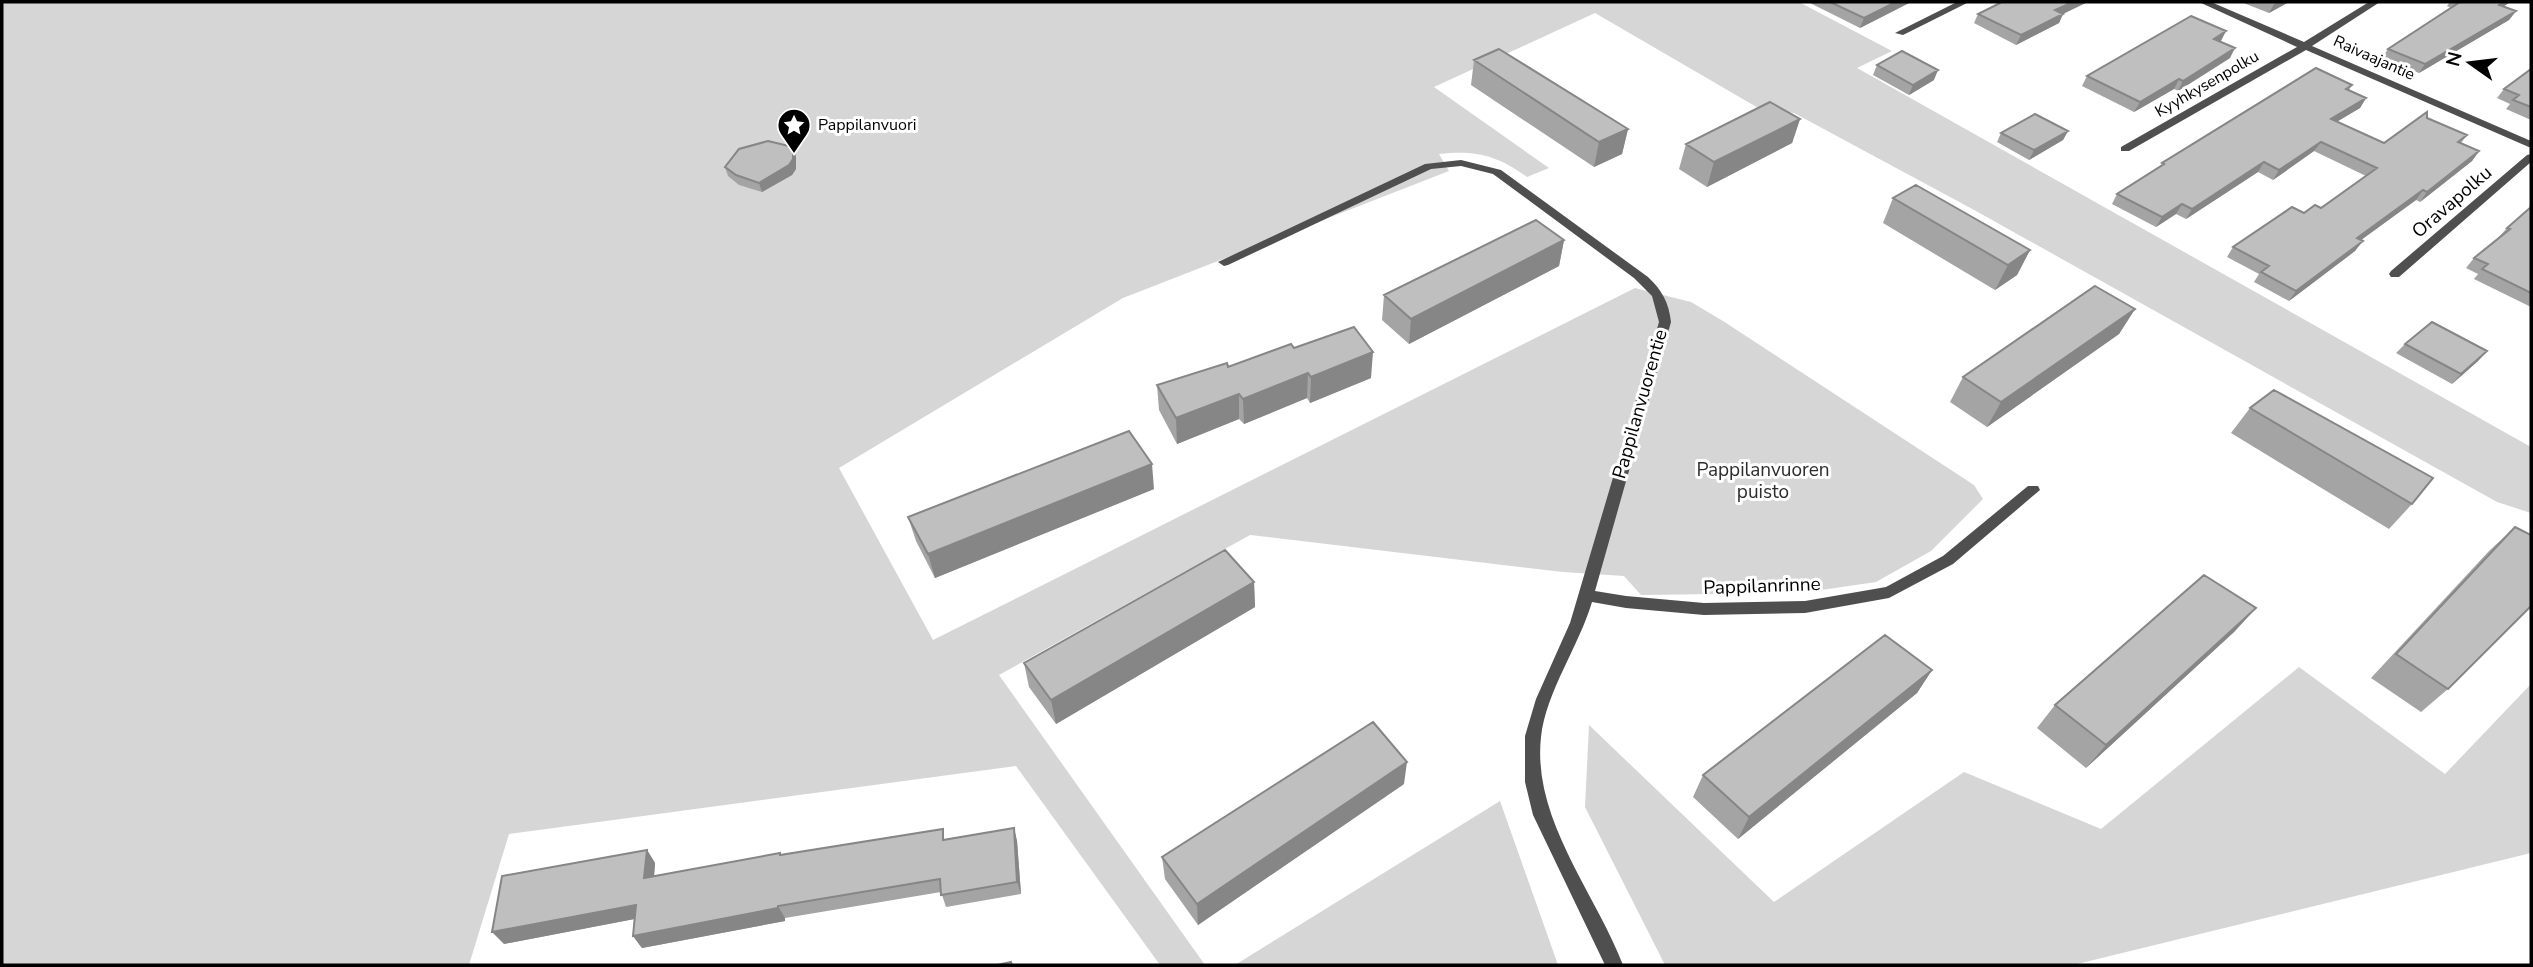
<svg xmlns="http://www.w3.org/2000/svg" width="2533" height="967" font-family="'Nunito Sans',sans-serif">
  <style>
    .green { fill: #d6d6d6 }
    .lines { fill: none; stroke-linecap: round; stroke-linejoin: round }
    .minor { fill: #4f4f4f; fill-rule: evenodd }
    .wall { fill: #a4a4a4 }
    .shaded-wall { fill: #868686 }
    .building { fill: #bfbfbf; stroke: #868686; stroke-width: 2 }
    .labels { text-anchor: middle; dominant-baseline: central; stroke-width: 6; stroke-linejoin: round; paint-order: stroke }
    .far-street-label { font-size: 16px; fill: #000; stroke: #fff }
    .far-poi-label { font-size: 16px; fill: #000; stroke: #fff; text-anchor: start }
    .street-label { font-size: 19px; fill: #000; stroke: #fff }
    .park-label { font-size: 19px; fill: #2d2d2d; stroke: #fff }
  </style>
  <rect width="100%" height="100%" fill="#fff"/>
  <!-- green -->
  <path class="green" d="M 2,2 L 1799,2 L 1892,51 L 1857,68 L 2531,447 L 2531,513 L 2497,502 L 1976,211 L 1794,113 L 1760,109 L 1595,13 L 1434,87 L 1549,168 L 1527,177 C 1497,155 1475,150 1439,154 L 1449,171 L 1123,298 L 839,468 L 933,640 L 1635,288 L 1691,302 L 1723,321 L 1974,485 L 1983,499 L 1931,551 L 1876,582 L 1801,593 L 1641,595 L 1624,576 L 1563,572 L 1250,535 L 999,675 L 1205,965 L 1160,965 L 1016,766 L 509,834 L 469,965 L 2,965 Z
    M 2299,667 L 2445,774 L 2531,684 L 2531,853 L 2073,965 L 1665,965 L 1585,807 L 1589,725 L 1774,902 L 1964,772 L 2101,829 Z
    M 1500,801 L 1558,965 L 1235,965 Z"/>
  <g class="lines">
    <!-- minor -->
    <path class="minor" d="M 1957,2 L 1969,2 L 1903,35 L 1895,33 Z
      M 2199,2 L 2211,2 L 2304,42 L 2369,2 L 2380,2 L 2312,46 L 2531,141 L 2531,148 L 2306,50 L 2129,151 L 2121,151 L 2121,147 L 2297,47 Z
      M 2531,154 L 2531,162 L 2399,277 L 2391,277 L 2389,274 L 2391,271 L 2527,155 Z
      M 1461,160 L 1501,170 L 1648,277 C 1662,290 1669,303 1671,322 L 1595,591 L 1626,596 L 1704,603 L 1805,601 L 1886,587 L 1943,556 L 2028,486 L 2038,486 L 2040,490 L 1953,564 L 1889,598 L 1805,613 L 1704,615 L 1626,608 L 1592,602 C 1579,646 1546,692 1541,737 C 1532,819 1595,892 1623,965 L 1605,965 L 1533,815 L 1525,782 L 1525,736 L 1536,699 L 1570,623 L 1659,322 L 1652,296 L 1634,278 L 1493,174 L 1461,166 L 1431,169 L 1228,265 L 1224,266 L 1218,262 L 1425,164 Z"/>
  </g>
  <!-- wall -->
  <path class="wall" d="M 1808,2 L 1911,2 L 1860,28 Z
    M 2241,2 L 2289,2 L 2269,13 Z
    M 2450,2 L 2510,2 L 2503,7 L 2516,11 L 2509,20 L 2419,73 L 2382,58 L 2388,49 L 2451,8 L 2447,6 Z
    M 1978,14 L 2063,14 L 2059,23 L 2016,45 L 1974,23 Z
    M 2221,41 L 2220,42 L 2230,58 L 2178,91 L 2174,89 L 2134,112 L 2082,86 L 2087,76 Z
    M 1474,60 L 1628,129 L 1622,154 L 1594,167 L 1471,85 Z
    M 1877,65 L 1934,80 L 1909,95 L 1873,75 Z
    M 2531,69 L 2531,120 L 2506,109 L 2510,104 L 2497,98 L 2504,89 Z
    M 2352,85 L 2349,90 L 2366,98 L 2360,108 L 2337,121 L 2384,143 L 2427,118 L 2467,135 L 2461,143 L 2479,151 L 2472,161 L 2420,202 L 2416,200 L 2361,240 L 2355,251 L 2289,301 L 2254,282 L 2259,274 L 2227,257 L 2233,247 L 2304,213 L 2321,208 L 2366,176 L 2314,151 L 2273,180 L 2258,172 L 2186,219 L 2176,214 L 2156,227 L 2112,204 L 2117,194 L 2159,168 L 2162,163 Z
    M 1800,119 L 1792,143 L 1707,187 L 1679,169 L 1686,144 Z
    M 2068,131 L 2063,140 L 2029,160 L 1997,142 L 2001,133 Z
    M 793,147 L 796,157 L 796,169 L 792,175 L 762,192 L 739,185 L 728,176 L 725,167 Z
    M 1893,198 L 2030,250 L 2017,275 L 1995,290 L 1883,223 Z
    M 2531,207 L 2531,307 L 2474,279 L 2478,274 L 2466,268 L 2474,258 L 2499,238 L 2498,238 L 2507,228 Z
    M 1564,240 L 1559,266 L 1409,344 L 1382,320 L 1384,295 Z
    M 2135,309 L 2119,334 L 1987,427 L 1950,402 L 1963,377 Z
    M 2405,344 L 2487,351 L 2478,361 L 2452,384 L 2396,353 Z
    M 1294,348 L 1371,378 L 1310,403 L 1307,398 L 1244,424 L 1239,419 L 1177,444 L 1159,410 L 1157,385 L 1228,367 Z
    M 2250,408 L 2412,504 L 2389,529 L 2231,433 Z
    M 1154,489 L 935,578 L 916,541 L 908,517 Z
    M 2515,527 L 2448,689 L 2421,712 L 2371,678 L 2489,551 Z
    M 1254,582 L 1255,607 L 1056,724 L 1029,687 L 1024,663 Z
    M 2256,608 L 2234,632 L 2086,768 L 2037,728 L 2055,705 Z
    M 1932,670 L 1917,693 L 1738,839 L 1693,797 L 1703,775 Z
    M 1404,784 L 1198,925 L 1165,879 L 1162,857 Z
    M 1014,828 L 1017,841 L 1021,894 L 946,907 L 941,892 L 785,918 L 785,921 L 642,948 L 633,936 L 634,919 L 504,944 L 647,850 L 655,863 L 654,876 L 780,853 L 781,855 L 947,839 Z"/>
  <!-- shaded-wall -->
  <path class="shaded-wall" d="M 1896,2 L 1911,2 L 1860,28 L 1864,18 Z
    M 2073,2 L 2088,2 L 2063,14 L 2059,23 L 2016,45 L 2021,35 L 2055,10 Z
    M 2278,2 L 2289,2 L 2269,13 L 2274,4 Z
    M 2503,2 L 2510,2 L 2492,14 L 2499,5 Z
    M 2516,11 L 2509,20 L 2419,73 L 2425,64 Z
    M 2226,31 L 2221,41 L 2209,49 L 2214,39 Z
    M 2235,48 L 2230,58 L 2178,91 L 2183,81 Z
    M 1938,70 L 1934,80 L 1909,95 L 1913,85 Z
    M 2179,79 L 2174,89 L 2134,112 L 2140,102 Z
    M 2366,98 L 2360,108 L 2325,129 L 2331,119 Z
    M 1800,119 L 1792,143 L 1707,187 L 1714,162 Z
    M 1628,129 L 1622,154 L 1594,167 L 1599,142 Z
    M 2068,131 L 2063,140 L 2029,160 L 2034,150 Z
    M 2321,142 L 2314,151 L 2273,180 L 2279,170 Z
    M 793,147 L 796,157 L 796,169 L 792,175 L 762,192 L 759,183 Z
    M 2479,151 L 2472,161 L 2420,202 L 2427,192 Z
    M 2264,162 L 2258,172 L 2186,219 L 2192,209 Z
    M 2423,190 L 2416,200 L 2350,248 L 2357,238 Z
    M 2182,204 L 2176,214 L 2156,227 L 2162,217 Z
    M 1564,240 L 1559,266 L 1409,344 L 1411,319 Z
    M 2363,241 L 2355,251 L 2289,301 L 2296,291 Z
    M 2030,250 L 2017,275 L 1995,290 L 2008,265 Z
    M 2135,309 L 2119,334 L 1987,427 L 2001,402 Z
    M 2487,351 L 2478,361 L 2452,384 L 2461,374 Z
    M 1373,352 L 1371,378 L 1310,403 L 1311,377 Z
    M 1308,373 L 1307,398 L 1244,424 L 1243,399 Z
    M 1239,394 L 1239,419 L 1177,444 L 1176,418 Z
    M 1152,464 L 1154,489 L 935,578 L 928,554 Z
    M 1254,582 L 1255,607 L 1056,724 L 1051,700 Z
    M 2256,608 L 2234,632 L 2086,768 L 2106,745 Z
    M 1932,670 L 1917,693 L 1738,839 L 1749,817 Z
    M 1407,762 L 1404,784 L 1198,925 L 1197,904 Z
    M 1014,828 L 1017,841 L 1021,894 L 1017,882 Z
    M 647,850 L 655,863 L 653,890 L 644,878 Z
    M 636,905 L 645,917 L 504,944 L 492,932 Z
    M 778,906 L 785,918 L 785,921 L 642,948 L 633,936 Z"/>
  <!-- building -->
  <path class="building" d="M 1830,2 L 1896,2 L 1864,18 Z
    M 2002,2 L 2073,2 L 2055,10 L 2063,14 L 2021,35 L 1978,14 Z
    M 2460,2 L 2503,2 L 2499,5 L 2516,11 L 2425,64 L 2388,49 Z
    M 2191,16 L 2226,31 L 2214,39 L 2235,48 L 2183,81 L 2179,79 L 2140,102 L 2087,76 Z
    M 1499,49 L 1628,129 L 1599,142 L 1474,60 Z
    M 1902,51 L 1938,70 L 1913,85 L 1877,65 Z
    M 2316,68 L 2352,85 L 2346,89 L 2366,98 L 2331,119 L 2384,143 L 2427,112 L 2427,118 L 2467,135 L 2458,142 L 2479,151 L 2427,192 L 2423,190 L 2357,238 L 2363,241 L 2296,291 L 2261,272 L 2269,266 L 2233,247 L 2292,207 L 2304,213 L 2315,205 L 2321,208 L 2377,168 L 2321,142 L 2279,170 L 2264,162 L 2192,209 L 2182,204 L 2162,217 L 2117,194 L 2164,164 L 2162,163 Z
    M 2531,69 L 2531,107 L 2513,100 L 2519,95 L 2504,89 Z
    M 1770,102 L 1800,119 L 1714,162 L 1686,144 Z
    M 2035,114 L 2068,131 L 2034,150 L 2001,133 Z
    M 768,141 L 793,147 L 793,159 L 789,165 L 759,183 L 736,175 L 725,167 L 739,149 Z
    M 1916,185 L 2030,250 L 2008,265 L 1893,198 Z
    M 2531,207 L 2531,293 L 2482,269 L 2488,264 L 2474,258 L 2510,229 L 2507,228 Z
    M 1536,220 L 1564,240 L 1411,319 L 1384,295 Z
    M 2095,286 L 2135,309 L 2001,402 L 1963,377 Z
    M 2432,322 L 2487,351 L 2461,374 L 2405,344 Z
    M 1354,327 L 1373,352 L 1311,377 L 1308,373 L 1243,399 L 1239,394 L 1176,418 L 1157,385 L 1227,363 L 1228,367 L 1291,344 L 1294,348 Z
    M 2274,390 L 2433,478 L 2412,504 L 2250,408 Z
    M 1129,431 L 1152,464 L 928,554 L 908,517 Z
    M 2515,527 L 2531,535 L 2531,606 L 2448,689 L 2396,654 Z
    M 1225,550 L 1254,582 L 1051,700 L 1024,663 Z
    M 2204,575 L 2256,608 L 2106,745 L 2055,705 Z
    M 1885,635 L 1932,670 L 1749,817 L 1703,775 Z
    M 1373,722 L 1407,762 L 1197,904 L 1162,857 Z
    M 1014,828 L 1017,882 L 941,895 L 940,879 L 778,906 L 778,908 L 633,936 L 636,905 L 492,932 L 502,876 L 647,850 L 644,878 L 780,853 L 780,855 L 943,829 L 943,840 Z
    M 1011,962 L 1012,965 L 997,965 Z"/>
  <!-- icons -->
  <defs>
    <symbol id="sight-pin" viewBox="-11 -11 22 30"><path d="M0 17L-7.5 6A9.5 9.5 0 1 1 7.5 6Z" fill="#000" stroke="#fff"/><path d="M0-6L1.8-2.2L6-1.7L2.9 1.2L3.7 5.4L0 3.3L-3.7 5.4L-2.9 1.2L-6-1.7L-1.8-2.2Z" fill="#fff"/></symbol>
  </defs>
  <g fill-rule="evenodd">
    <use href="#sight-pin" x="775" y="106" width="38" height="52"/>
  </g>
  <g class="labels">
    <!-- far-street labels -->
    <g class="far-street-label">
      <text transform="translate(2374 58) rotate(24)">Raivaajantie</text>
      <text transform="translate(2207 84) rotate(-30)">Kyyhkysenpolku</text>
    </g>
    <!-- far-poi labels -->
    <g class="far-poi-label">
      <text x="818" y="125">Pappilanvuori</text>
    </g>
    <!-- street labels -->
    <g class="street-label">
      <text transform="translate(2452 202) rotate(-41)">Oravapolku</text>
      <text transform="translate(1640 404) rotate(-74)">Pappilanvuorentie</text>
      <text transform="translate(1762 586) rotate(-2)">Pappilanrinne</text>
    </g>
    <!-- park labels -->
    <g class="park-label">
      <text x="1763" y="470">Pappilanvuoren<tspan x="1763" dy="22">puisto</tspan></text>
    </g>
  </g>
  <!-- border -->
  <rect width="2533" height="967" fill="none" stroke="#000000" stroke-width="7"/>
  <!-- north arrow -->
  <g transform="translate(2470 63) rotate(284)" stroke="#ffffff" stroke-width="5" paint-order="stroke">
  <path d="M0-5L12 26L0 18L-12 26Z" fill="#000000"/>
  <text y="-10" font-size="19" font-weight="bold" text-anchor="middle" fill="#000000">N</text>
  </g>
</svg>
